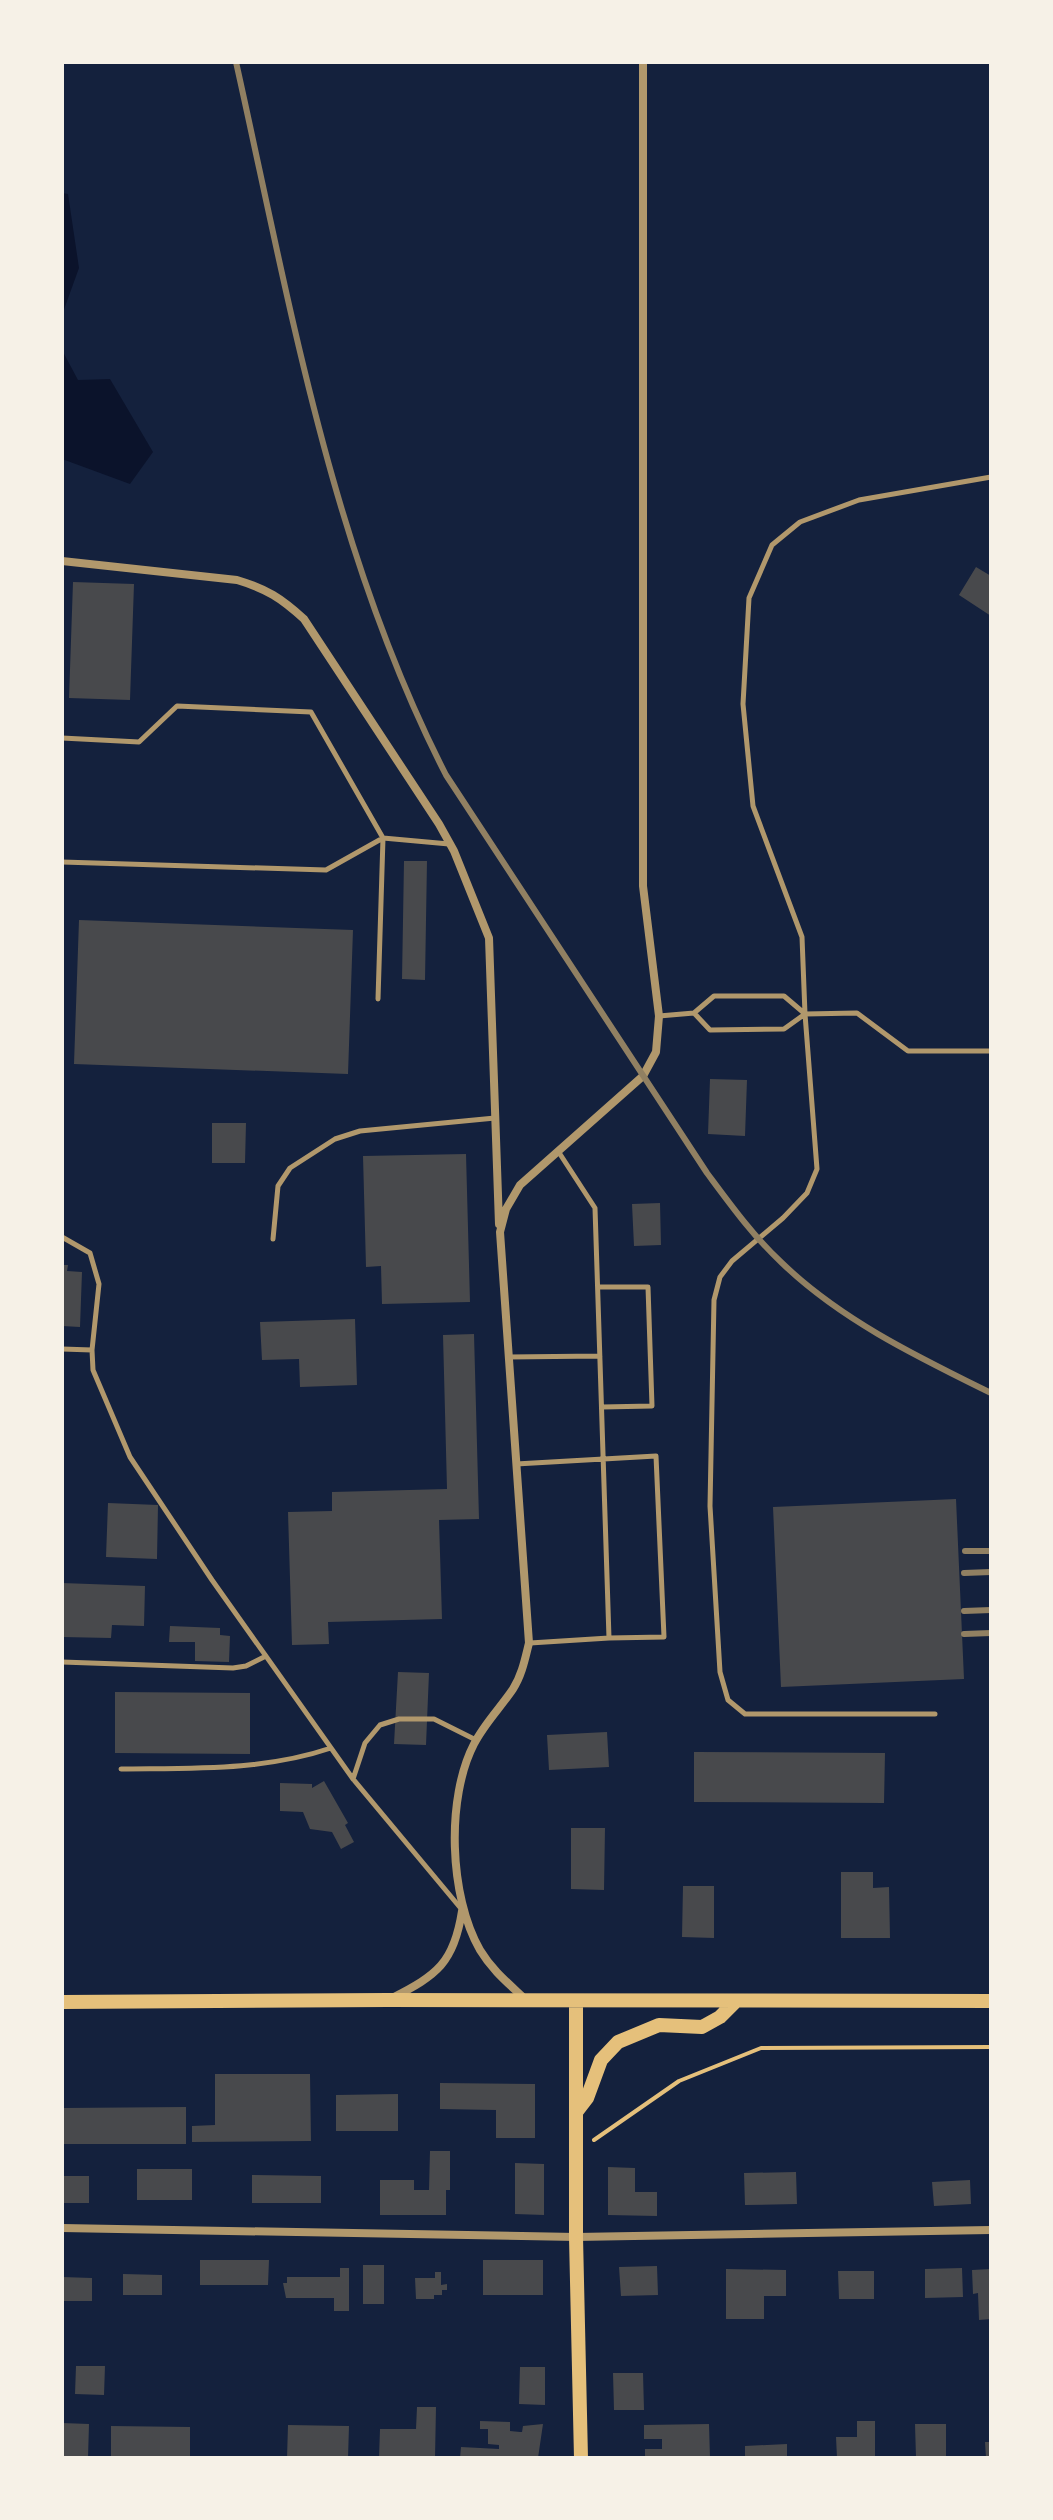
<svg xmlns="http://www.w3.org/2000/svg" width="1053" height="2520" font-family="Mulish,sans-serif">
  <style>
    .water { fill: #0b132b }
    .building { fill: #48494c }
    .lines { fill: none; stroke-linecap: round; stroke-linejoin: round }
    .path { stroke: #e5c07b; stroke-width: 4 }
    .service { stroke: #b1986c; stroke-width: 5 }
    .minor { stroke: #b1986c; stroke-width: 8 }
    .primary { stroke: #e5c07b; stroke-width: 14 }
    .rail { stroke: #918062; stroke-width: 6 }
  </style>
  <rect width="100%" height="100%" fill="#14213d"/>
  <!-- water -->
  <path class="water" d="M 62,193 L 68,194 L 79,268 L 62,315 Z
    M 62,350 L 78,380 L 110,379 L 153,452 L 130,484 L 62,459 Z"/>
  <!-- building -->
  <path class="building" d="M 976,567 L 991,576 L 991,616 L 959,595 Z
    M 73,582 L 134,584 L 130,700 L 69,698 Z
    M 404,861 L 427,861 L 425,980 L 402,979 Z
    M 79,920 L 353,930 L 348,1074 L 74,1064 Z
    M 710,1079 L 747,1080 L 745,1136 L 708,1134 Z
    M 212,1123 L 246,1123 L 245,1163 L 212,1163 Z
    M 466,1154 L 470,1302 L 382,1304 L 381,1266 L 366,1267 L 363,1156 Z
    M 660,1203 L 661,1245 L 634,1246 L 632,1204 Z
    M 62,1265 L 68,1265 L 67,1271 L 82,1272 L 80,1327 L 62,1326 Z
    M 355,1319 L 357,1385 L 300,1387 L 299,1359 L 262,1360 L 260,1322 Z
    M 474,1334 L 479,1519 L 439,1520 L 442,1619 L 328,1622 L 329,1644 L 292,1645 L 288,1512 L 332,1511 L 332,1492 L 447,1489 L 443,1335 Z
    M 956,1499 L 964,1679 L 781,1687 L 773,1507 Z
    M 108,1503 L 158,1505 L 157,1559 L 106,1557 Z
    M 62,1583 L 145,1586 L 144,1626 L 112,1625 L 111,1638 L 62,1637 Z
    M 170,1626 L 220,1628 L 220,1635 L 230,1636 L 229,1662 L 195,1661 L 195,1642 L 169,1642 Z
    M 398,1672 L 429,1673 L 426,1745 L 394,1744 Z
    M 115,1692 L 250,1693 L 250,1754 L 115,1753 Z
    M 607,1732 L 609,1767 L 549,1770 L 547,1735 Z
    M 694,1752 L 885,1753 L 884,1803 L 694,1802 Z
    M 324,1781 L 348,1823 L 345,1825 L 354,1842 L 341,1849 L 332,1832 L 310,1829 L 303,1812 L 280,1811 L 280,1783 L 312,1784 L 312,1788 Z
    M 571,1828 L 605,1828 L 604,1890 L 571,1889 Z
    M 841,1872 L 873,1872 L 873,1888 L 889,1887 L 890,1938 L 841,1938 Z
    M 683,1886 L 714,1886 L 714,1938 L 682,1937 Z
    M 215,2074 L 310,2074 L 311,2141 L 192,2142 L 192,2126 L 215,2125 Z
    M 440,2083 L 535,2084 L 535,2138 L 496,2138 L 496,2110 L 440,2109 Z
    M 398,2094 L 398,2131 L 336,2131 L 336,2095 Z
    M 186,2107 L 186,2144 L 63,2144 L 63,2108 Z
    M 430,2151 L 450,2151 L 450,2190 L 446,2190 L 446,2215 L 380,2215 L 380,2180 L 414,2180 L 414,2190 L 429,2190 Z
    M 515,2163 L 544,2164 L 544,2215 L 515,2214 Z
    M 608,2167 L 635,2168 L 635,2192 L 657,2192 L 657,2216 L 608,2215 Z
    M 137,2169 L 192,2169 L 192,2200 L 137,2200 Z
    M 796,2172 L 797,2204 L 745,2205 L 744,2173 Z
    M 252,2175 L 321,2176 L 321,2203 L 252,2203 Z
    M 62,2176 L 89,2176 L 89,2203 L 62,2203 Z
    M 970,2180 L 971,2204 L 934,2206 L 932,2182 Z
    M 200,2260 L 269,2260 L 268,2285 L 200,2285 Z
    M 483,2260 L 543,2260 L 543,2295 L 483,2295 Z
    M 363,2265 L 384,2265 L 384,2304 L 363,2304 Z
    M 657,2266 L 658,2295 L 621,2296 L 619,2267 Z
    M 340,2268 L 349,2268 L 349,2311 L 334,2311 L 334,2298 L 286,2298 L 283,2283 L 287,2283 L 287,2277 L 340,2277 Z
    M 962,2268 L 963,2297 L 925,2298 L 925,2269 Z
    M 726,2269 L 786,2270 L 786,2296 L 764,2296 L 764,2319 L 726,2319 Z
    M 991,2269 L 991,2319 L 979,2320 L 978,2293 L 973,2294 L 972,2270 Z
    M 838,2271 L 874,2271 L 874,2299 L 839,2299 Z
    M 435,2272 L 441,2272 L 441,2285 L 447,2284 L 447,2290 L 442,2290 L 442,2295 L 434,2295 L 434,2299 L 416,2299 L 415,2278 L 435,2278 Z
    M 123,2274 L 162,2275 L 162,2295 L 123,2295 Z
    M 62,2277 L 92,2278 L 92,2301 L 62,2301 Z
    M 76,2366 L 105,2366 L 104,2395 L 75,2394 Z
    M 520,2367 L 545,2367 L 545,2405 L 519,2404 Z
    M 613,2373 L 643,2373 L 644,2410 L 614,2410 Z
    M 417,2407 L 436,2407 L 435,2458 L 379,2458 L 380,2429 L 416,2429 Z
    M 480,2421 L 510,2422 L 510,2431 L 520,2432 L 522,2432 L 523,2426 L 543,2424 L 538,2458 L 460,2458 L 461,2447 L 499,2449 L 499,2445 L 488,2444 L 488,2429 L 480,2429 Z
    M 857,2421 L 875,2421 L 875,2458 L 837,2458 L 836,2437 L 857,2437 Z
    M 62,2423 L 89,2424 L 88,2458 L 62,2458 Z
    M 709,2424 L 710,2458 L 645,2458 L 645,2449 L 662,2449 L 662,2439 L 644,2439 L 644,2425 Z
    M 915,2424 L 946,2424 L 946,2458 L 916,2458 Z
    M 288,2425 L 349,2426 L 348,2458 L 287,2458 Z
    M 111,2426 L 190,2427 L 190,2458 L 111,2458 Z
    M 985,2442 L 991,2442 L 991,2458 L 986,2458 Z
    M 787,2444 L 787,2458 L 745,2458 L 745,2446 Z"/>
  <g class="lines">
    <!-- path -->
    <path class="path" d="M 594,2140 L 679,2081 L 761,2048 L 991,2047"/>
    <!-- service -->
    <path class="service" d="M 62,738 L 139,742 L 177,706 L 311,712 L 383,838 L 326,870 L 62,862
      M 378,999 L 383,838 L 449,844
      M 694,1013 L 710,1030 L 784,1029 L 805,1014 L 857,1013 L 908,1051 L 991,1051
      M 659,1016 L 694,1013 L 714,996 L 784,996 L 804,1013
      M 62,1237 L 90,1253 L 99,1284 L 92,1350 L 93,1370 L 130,1457 L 212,1580 L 353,1779
      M 273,1239 L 278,1186 L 290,1168 L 335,1139 L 360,1131 L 495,1118
      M 598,1287 L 648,1287 L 652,1406 L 602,1407
      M 62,1349 L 92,1350
      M 509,1357 L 600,1356
      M 516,1464 L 656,1456 L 664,1637 L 609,1638
      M 530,1643 L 609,1638 L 595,1208 L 558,1151
      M 62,1662 L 233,1668 L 246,1666 L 266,1656
      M 935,1714 L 745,1714 L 728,1700 L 720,1672 L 710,1506 L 714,1300 L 720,1277 L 732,1261 L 783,1218 L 807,1193 L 817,1169 L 805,1014 L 802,937 L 753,806 L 743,704 L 749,598 L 772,545 L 800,522 L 859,500 L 991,477
      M 121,1769 C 192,1768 263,1771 331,1748
      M 463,1911 L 353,1779 L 365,1743 L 380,1725 L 399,1719 L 434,1719 L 476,1740"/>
    <!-- minor -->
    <path class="minor" d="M 62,561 L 237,580 C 267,589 281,598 304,619 L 439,824 L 454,851 L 489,938 L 499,1224
      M 392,1998 C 437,1975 454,1963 462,1911
      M 525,1999 C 508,1983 492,1970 480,1950 C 449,1896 446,1798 474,1744 C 484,1724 501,1707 513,1689 C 522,1675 525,1659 529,1643 L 500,1232 L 506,1209 L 520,1185 L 643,1076 L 656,1052 L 659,1016 L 643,886 L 643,62
      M 62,2228 L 576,2237 L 991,2230"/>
    <!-- primary -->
    <path class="primary" d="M 62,2002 L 388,2000 L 991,2001
      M 576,2002 L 576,2237 L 581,2458
      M 577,2111 L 587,2098 L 601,2060 L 618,2042 L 659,2025 L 702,2027 L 720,2017 L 735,2002"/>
    <!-- rail -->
    <path class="rail" d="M 236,62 C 290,304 332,553 446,775 L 707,1173 C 730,1204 753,1236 782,1263 C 841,1320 918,1357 991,1393
      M 965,1551 L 991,1551
      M 964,1573 L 991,1572
      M 964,1611 L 991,1610
      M 964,1634 L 991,1633"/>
  </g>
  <!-- border -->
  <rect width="1053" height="2520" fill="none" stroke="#f6f1e7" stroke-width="128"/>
</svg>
